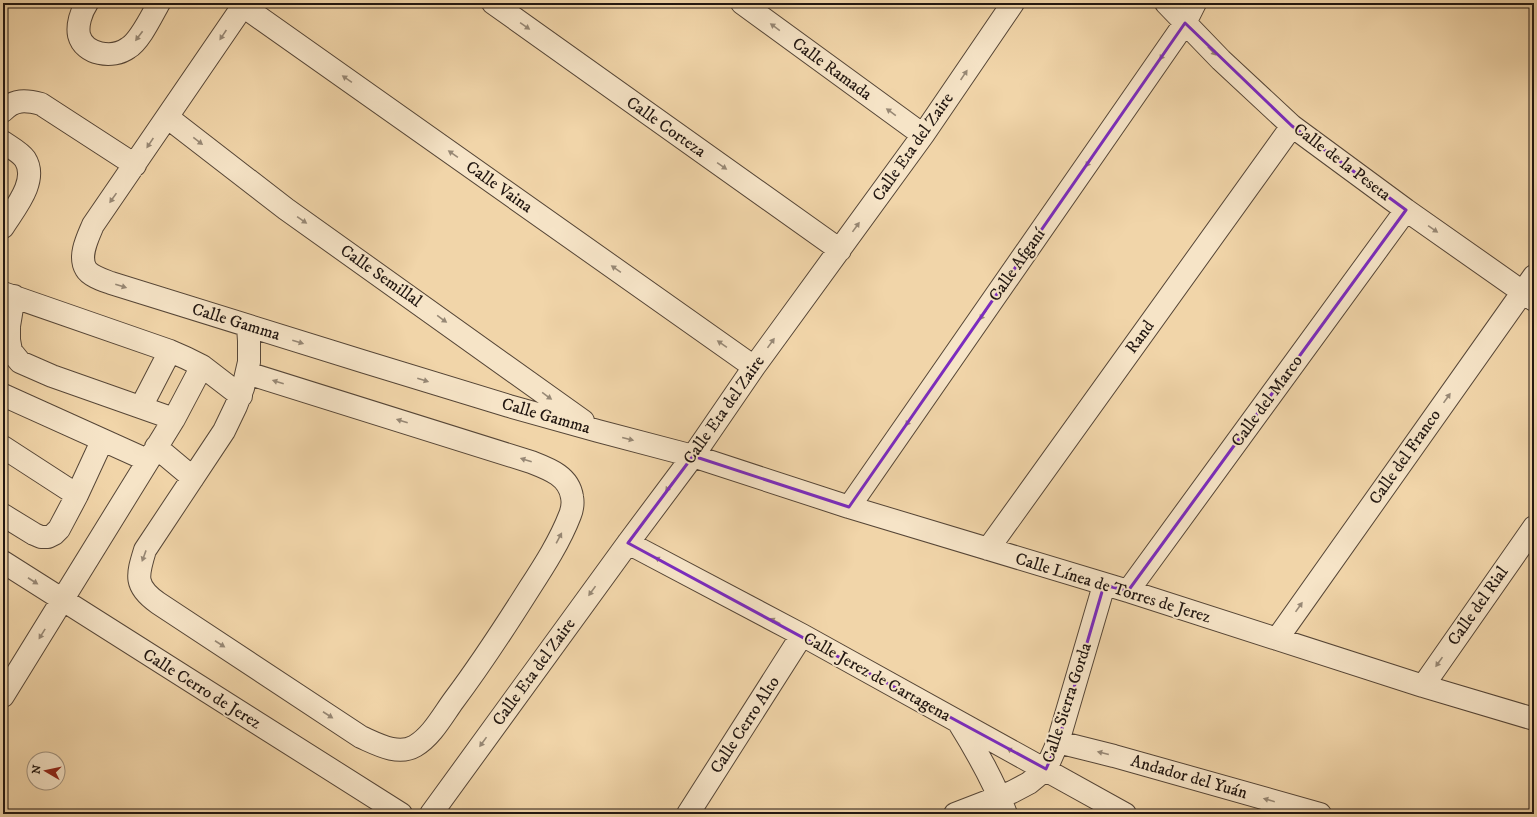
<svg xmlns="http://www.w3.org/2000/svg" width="1537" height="817" font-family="'IM FELL DW Pica',serif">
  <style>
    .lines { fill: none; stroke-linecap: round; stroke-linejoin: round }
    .minor-casing { stroke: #564637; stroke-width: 24 }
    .minor { stroke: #f6e4c7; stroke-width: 22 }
    .oneway { fill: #978875 }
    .marked { fill: none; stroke: #7b2cbf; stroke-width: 3; stroke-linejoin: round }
    .labels { text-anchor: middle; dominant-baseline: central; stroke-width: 4; stroke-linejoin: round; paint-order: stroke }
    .street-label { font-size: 17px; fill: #221711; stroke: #f6e4c7 }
  </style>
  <rect width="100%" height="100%" fill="#f1d5a9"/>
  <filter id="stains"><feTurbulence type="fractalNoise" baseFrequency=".005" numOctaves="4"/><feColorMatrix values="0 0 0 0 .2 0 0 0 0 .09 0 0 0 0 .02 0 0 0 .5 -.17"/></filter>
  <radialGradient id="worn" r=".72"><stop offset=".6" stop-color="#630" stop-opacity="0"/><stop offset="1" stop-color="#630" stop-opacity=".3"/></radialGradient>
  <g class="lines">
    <defs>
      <path id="minor" d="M 87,3 C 81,12 77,25 79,35 C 84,55 113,59 128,48 C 140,41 152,15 159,3
        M 245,3 L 93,225 C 88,237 78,256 86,269 C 90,276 103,280 111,283 L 365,362 L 509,406 L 598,431 L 693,456 L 849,507 L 1128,591 L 1423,686 L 1534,719
        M 493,3 L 840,250
        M 742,3 L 923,135
        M 1166,3 L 1221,60 L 1292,126 L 1406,210 L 1534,300
        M 243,6 L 754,367
        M 3,111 C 14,99 26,100 41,104 L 135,165
        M 167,117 L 286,209 L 583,421
        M 3,142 C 10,147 20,152 25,159 C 39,181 14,209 3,227
        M 3,293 L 170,351 L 186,358 L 202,366 L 174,419 L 3,696
        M 14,296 L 9,326 L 9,340 L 11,351 L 20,362 L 52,376 L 174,419
        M 202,366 L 241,396
        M 247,373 L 531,462 C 549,469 569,476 572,497 C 573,502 572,510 570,515 C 560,541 544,566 529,589 C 505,627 481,664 454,700 C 443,715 432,736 415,746 C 398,756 377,744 361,737 L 158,603 C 134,586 137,576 145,550 L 224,431 L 236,406 L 243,388 L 249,362 L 249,341 L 248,326
        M 3,395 L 147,460
        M 141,407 L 170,351
        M 3,447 L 77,495
        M 156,447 L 193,478
        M 849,507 L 1185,23 L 1195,3
        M 3,515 L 34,534 L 41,537 L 48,537 L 54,534 L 59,529 L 77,495 L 102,441
        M 628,543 L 802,635 L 1125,814
        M 988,549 L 1292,126
        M 3,562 L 401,814
        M 1128,591 L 1406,210
        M 1277,639 L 1534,276
        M 1423,686 L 1534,527
        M 959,723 C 977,752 994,781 1006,814
        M 1058,742 L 1114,756 L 1320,814
        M 431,814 L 628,543 L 693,456 L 754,367 L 923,135 L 1013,3
        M 688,814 L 802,635
        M 955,814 L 1012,792 L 1029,783 L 1046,769 L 1058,742 L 1104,585"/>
    </defs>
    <!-- minor casing -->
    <use href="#minor" class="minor-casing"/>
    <!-- minor -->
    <use href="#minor" class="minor"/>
  </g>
  <!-- one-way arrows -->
  <defs><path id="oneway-solid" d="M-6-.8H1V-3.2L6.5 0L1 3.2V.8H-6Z"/></defs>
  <g class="oneway">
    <use href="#oneway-solid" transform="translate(525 26) rotate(35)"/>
    <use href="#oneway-solid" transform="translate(775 27) rotate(-144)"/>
    <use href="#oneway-solid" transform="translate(223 35) rotate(124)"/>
    <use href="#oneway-solid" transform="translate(139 36) rotate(127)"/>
    <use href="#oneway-solid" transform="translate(1212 51) rotate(46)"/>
    <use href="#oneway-solid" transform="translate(1163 55) rotate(125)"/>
    <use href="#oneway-solid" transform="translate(964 75) rotate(-56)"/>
    <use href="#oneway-solid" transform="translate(347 79) rotate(-145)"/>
    <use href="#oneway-solid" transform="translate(891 112) rotate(-144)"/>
    <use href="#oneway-solid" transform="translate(198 141) rotate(38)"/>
    <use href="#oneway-solid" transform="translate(150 143) rotate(124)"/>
    <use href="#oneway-solid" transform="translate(453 154) rotate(-145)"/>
    <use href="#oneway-solid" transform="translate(1089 162) rotate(125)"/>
    <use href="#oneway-solid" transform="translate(722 166) rotate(35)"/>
    <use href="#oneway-solid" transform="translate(113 198) rotate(125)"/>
    <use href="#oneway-solid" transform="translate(302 220) rotate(35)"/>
    <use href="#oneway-solid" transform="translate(856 227) rotate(-54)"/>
    <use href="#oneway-solid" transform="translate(1433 229) rotate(35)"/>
    <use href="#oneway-solid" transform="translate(616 269) rotate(-145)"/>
    <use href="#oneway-solid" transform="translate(121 286) rotate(17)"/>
    <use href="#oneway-solid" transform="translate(983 315) rotate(125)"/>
    <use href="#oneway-solid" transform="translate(442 319) rotate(36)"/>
    <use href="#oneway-solid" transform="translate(298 342) rotate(17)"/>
    <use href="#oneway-solid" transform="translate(771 343) rotate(-54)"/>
    <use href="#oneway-solid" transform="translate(722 344) rotate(-145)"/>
    <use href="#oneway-solid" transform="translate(423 380) rotate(17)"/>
    <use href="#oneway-solid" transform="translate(278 382) rotate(-163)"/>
    <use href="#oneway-solid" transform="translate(547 396) rotate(36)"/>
    <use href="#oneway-solid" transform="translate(1447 398) rotate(-55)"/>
    <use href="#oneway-solid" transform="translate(402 421) rotate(-162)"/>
    <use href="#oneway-solid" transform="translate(909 421) rotate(125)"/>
    <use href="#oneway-solid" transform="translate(628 439) rotate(14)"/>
    <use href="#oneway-solid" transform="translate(526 460) rotate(-162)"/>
    <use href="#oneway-solid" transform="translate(669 487) rotate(127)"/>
    <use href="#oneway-solid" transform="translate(559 538) rotate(-62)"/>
    <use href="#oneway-solid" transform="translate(144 556) rotate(110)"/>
    <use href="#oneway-solid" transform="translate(660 560) rotate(-152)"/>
    <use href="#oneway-solid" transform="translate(33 581) rotate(33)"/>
    <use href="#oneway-solid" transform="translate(592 591) rotate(126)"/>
    <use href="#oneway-solid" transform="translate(1299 607) rotate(-55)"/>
    <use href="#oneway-solid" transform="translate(775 621) rotate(-152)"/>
    <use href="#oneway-solid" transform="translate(42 634) rotate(122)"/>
    <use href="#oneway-solid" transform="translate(220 644) rotate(33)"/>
    <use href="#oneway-solid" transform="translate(1439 662) rotate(125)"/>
    <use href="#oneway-solid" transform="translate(328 715) rotate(33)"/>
    <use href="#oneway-solid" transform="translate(483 742) rotate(126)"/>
    <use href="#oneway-solid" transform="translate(1012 751) rotate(-151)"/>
    <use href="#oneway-solid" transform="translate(1103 753) rotate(-166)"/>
    <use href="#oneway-solid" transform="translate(1269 800) rotate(-164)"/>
  </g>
  <!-- marked area -->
  <path class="marked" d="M 1185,23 L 1292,126 L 1406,210 L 1128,591 L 1104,585 L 1058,742 L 1046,769 L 628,543 L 693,456 L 849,507 Z"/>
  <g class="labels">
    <!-- street labels -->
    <g class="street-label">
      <text transform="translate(832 69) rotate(36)">Calle Ramada</text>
      <text transform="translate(666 127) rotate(35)">Calle Corteza</text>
      <text transform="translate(913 147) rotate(-55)">Calle Eta del Zaire</text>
      <text transform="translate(1342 162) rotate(37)">Calle de la Peseta</text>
      <text transform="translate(499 187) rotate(35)">Calle Vaina</text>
      <text transform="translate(1017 265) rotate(-55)">Calle Afganí</text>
      <text transform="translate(381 276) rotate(35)">Calle Semillal</text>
      <text transform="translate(236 322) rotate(17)">Calle Gamma</text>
      <text transform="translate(1140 337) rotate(-54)">Rand</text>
      <text transform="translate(1267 401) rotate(-54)">Calle del Marco</text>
      <text transform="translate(724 410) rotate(-55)">Calle Eta del Zaire</text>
      <text transform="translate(546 416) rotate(16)">Calle Gamma</text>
      <text transform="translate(1405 457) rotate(-55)">Calle del Franco</text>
      <text transform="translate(1113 588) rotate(17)">Calle Línea de Torres de Jerez</text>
      <text transform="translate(1478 606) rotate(-55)">Calle del Rial</text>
      <text transform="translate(534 672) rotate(-54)">Calle Eta del Zaire</text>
      <text transform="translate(877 677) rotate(29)">Calle Jerez de Cartagena</text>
      <text transform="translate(202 689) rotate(32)">Calle Cerro de Jerez</text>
      <text transform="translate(1067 703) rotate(-72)">Calle Sierra Gorda</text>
      <text transform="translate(745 725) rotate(-57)">Calle Cerro Alto</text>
      <text transform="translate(1189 777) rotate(16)">Andador del Yuán</text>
    </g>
  </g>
  <!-- margin -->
  <rect width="1537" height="817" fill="none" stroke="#f1d5a9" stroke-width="16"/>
  <rect x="4" y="4" width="1529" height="809" fill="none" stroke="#221711" stroke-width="2"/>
  <rect x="8" y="8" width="1521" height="801" fill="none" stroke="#221711"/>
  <!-- north arrow -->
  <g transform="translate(46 771) rotate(279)"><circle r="19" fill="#f6e4c7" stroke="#a1927e"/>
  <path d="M0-3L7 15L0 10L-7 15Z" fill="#8f2418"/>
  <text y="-6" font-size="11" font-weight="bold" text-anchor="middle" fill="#221711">N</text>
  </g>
  <rect width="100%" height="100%" filter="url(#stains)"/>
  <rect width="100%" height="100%" fill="url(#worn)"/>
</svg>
